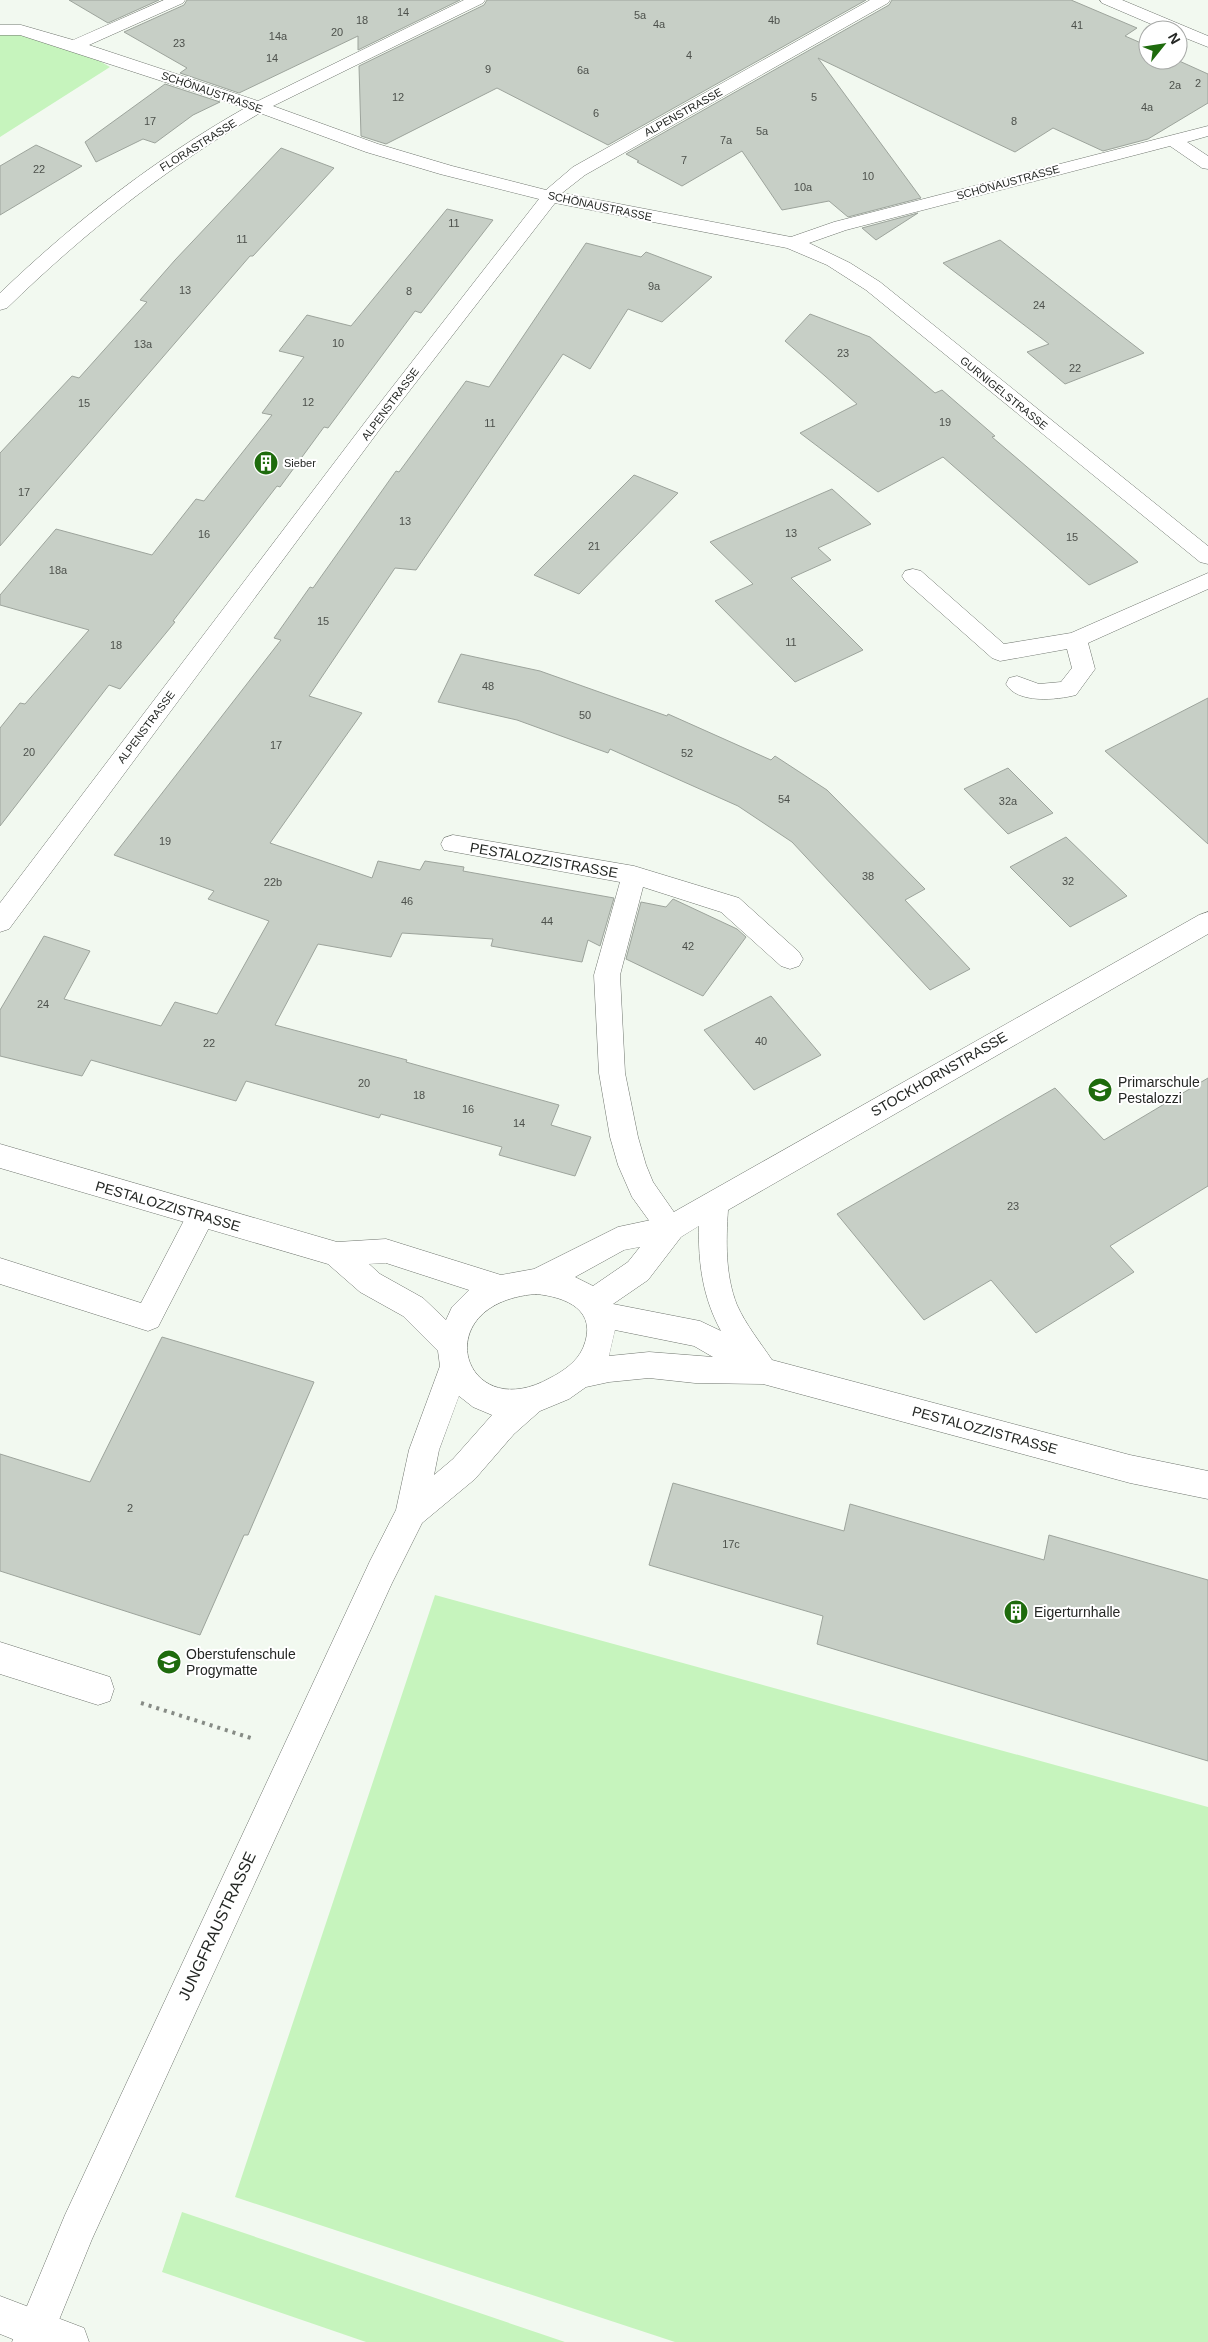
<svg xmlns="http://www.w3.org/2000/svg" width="1208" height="2342" font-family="Helvetica,sans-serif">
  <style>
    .green { fill: #c6f4bd }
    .building { fill: #c7cfc6; stroke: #9da49c }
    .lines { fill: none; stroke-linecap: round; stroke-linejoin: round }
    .service-casing { stroke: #6f756e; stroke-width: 1 }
    .minor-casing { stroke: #6f756e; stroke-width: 1 }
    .tertiary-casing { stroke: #6f756e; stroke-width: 1 }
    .path { stroke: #868b85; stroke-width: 4; stroke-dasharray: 3 5; stroke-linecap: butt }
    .service { fill: #fff; fill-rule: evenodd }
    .minor { fill: #fff; fill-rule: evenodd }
    .tertiary { fill: #fff; fill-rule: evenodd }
    .labels { text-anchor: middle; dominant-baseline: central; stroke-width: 4; stroke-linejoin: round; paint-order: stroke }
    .number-label { font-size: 11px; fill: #4d514c }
    .far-street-label { font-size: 11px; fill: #242724; stroke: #fff }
    .far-poi-label { font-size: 11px; fill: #242724; stroke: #fff; text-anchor: start }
    .street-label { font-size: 14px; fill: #242724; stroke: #fff }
    .poi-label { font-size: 14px; fill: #242724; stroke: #fff; text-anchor: start }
    .near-street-label { font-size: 16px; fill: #242724; stroke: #fff }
  </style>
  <rect width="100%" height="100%" fill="#f2f9f0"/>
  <!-- green -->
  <path class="green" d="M 0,30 L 74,46 L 110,67 L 0,137 Z
    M 435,1595 L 1208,1807 L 1208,2342 L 675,2342 L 235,2197 Z
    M 182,2212 L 565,2342 L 366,2342 L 162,2272 Z"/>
  <!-- building -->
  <path class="building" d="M 69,0 L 159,0 L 108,23 Z
    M 187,0 L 460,0 L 358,50 L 358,36 L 239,93 L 180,73 L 187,68 L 124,32 L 184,5 Z
    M 487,0 L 866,0 L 608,145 L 497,88 L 386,144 L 361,136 L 359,66 L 484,5 Z
    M 892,0 L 1071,0 L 1137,28 L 1125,36 L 1148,46 L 1148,60 L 1177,60 L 1208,74 L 1208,103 L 1148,139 L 1103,151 L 1053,128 L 1015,152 L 818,58 L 921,198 L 848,217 L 829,201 L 782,210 L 742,151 L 682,186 L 637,162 L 639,161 L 626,154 L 889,5 Z
    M 165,84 L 220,102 L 193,115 L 155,143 L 143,139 L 96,162 L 85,142 Z
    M 36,145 L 82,166 L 0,215 L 0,166 Z
    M 281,148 L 334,168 L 253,256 L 250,256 L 0,546 L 0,453 L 72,376 L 79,378 L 147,302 L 140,300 L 175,260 Z
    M 447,209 L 493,220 L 421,313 L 415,311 L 328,428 L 324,427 L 280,487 L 277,486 L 173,621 L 175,622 L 120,689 L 109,685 L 0,826 L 0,728 L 20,703 L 25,704 L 89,630 L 0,605 L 0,595 L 56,529 L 152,555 L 196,499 L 204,501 L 272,415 L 262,413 L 304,357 L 279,351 L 307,315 L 351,326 Z
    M 918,213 L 876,240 L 862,228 Z
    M 1000,240 L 1113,329 L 1144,353 L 1065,384 L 1027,352 L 1049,344 L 943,263 Z
    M 586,243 L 641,257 L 646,252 L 712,277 L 662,322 L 628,309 L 590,369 L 563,354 L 416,570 L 395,568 L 309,696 L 362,713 L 270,843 L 372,878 L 378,861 L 420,870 L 425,861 L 464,867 L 463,871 L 614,898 L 600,946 L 588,940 L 582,962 L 491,946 L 493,939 L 402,933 L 391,957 L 318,944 L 275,1025 L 407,1060 L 406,1062 L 559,1105 L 551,1125 L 591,1137 L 575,1176 L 499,1155 L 502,1147 L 381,1114 L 379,1118 L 246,1081 L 236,1101 L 91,1060 L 82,1076 L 0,1056 L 0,1010 L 44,936 L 90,951 L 64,999 L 161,1026 L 175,1002 L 217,1014 L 269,921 L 208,899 L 214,891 L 114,855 L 281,640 L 274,638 L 310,587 L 313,588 L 396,471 L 399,472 L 466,381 L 489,387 Z
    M 810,314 L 870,337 L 935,393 L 942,390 L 995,436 L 992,437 L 1138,562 L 1089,585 L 943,457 L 878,492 L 800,433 L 857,404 L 785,341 Z
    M 634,475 L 678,493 L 579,594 L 534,575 Z
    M 832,489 L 871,524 L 818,548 L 831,560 L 791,578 L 863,650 L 795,682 L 715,601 L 753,584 L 710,542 Z
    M 461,654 L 540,671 L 667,716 L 668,714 L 771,760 L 775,756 L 827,790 L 925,889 L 905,900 L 970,969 L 930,990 L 792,842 L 738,806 L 610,749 L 608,753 L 517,720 L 438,702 Z
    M 1208,698 L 1208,844 L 1105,751 Z
    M 1008,768 L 1053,813 L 1008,834 L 964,789 Z
    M 1066,837 L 1127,896 L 1070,927 L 1010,867 Z
    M 673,899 L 737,929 L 746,937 L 703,996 L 626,959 L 641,902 L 666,907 Z
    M 771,996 L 821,1055 L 754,1090 L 704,1030 Z
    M 1208,1078 L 1208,1186 L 1110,1246 L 1134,1272 L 1036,1333 L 991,1280 L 924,1320 L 837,1214 L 1055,1088 L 1104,1140 Z
    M 162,1337 L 314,1382 L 248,1535 L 244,1535 L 200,1635 L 0,1571 L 0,1454 L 90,1482 Z
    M 673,1483 L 844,1531 L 850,1504 L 1044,1560 L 1049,1535 L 1208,1580 L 1208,1761 L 817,1644 L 823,1616 L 649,1565 Z"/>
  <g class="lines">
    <defs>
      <path id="service" d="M 913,569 L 921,571 L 1004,644 L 1071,633 L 1208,573 L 1208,589 L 1088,643 L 1095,669 L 1076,695 C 1057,700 1017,704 1006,684 L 1009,678 L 1017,676 L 1039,684 L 1061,682 L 1072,668 L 1067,649 L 1000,661 L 992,658 L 905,581 L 902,576 L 905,571 Z
        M 201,1204 L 211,1207 L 215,1216 L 158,1327 L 148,1331 L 0,1284 L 0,1258 L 141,1303 L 191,1207 Z
        M 0,1642 L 110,1677 L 114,1689 L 110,1701 L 98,1705 L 0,1674 Z"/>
      <path id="minor" d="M 164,0 L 185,0 L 183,3 L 89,45 L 258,101 L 464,0 L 485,0 L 483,3 L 273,106 L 378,144 L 452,166 L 546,190 L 573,167 L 870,0 L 890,0 L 888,3 L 585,175 L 562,193 L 791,237 L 834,222 L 1208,126 L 1208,136 L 1187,142 L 1208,156 L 1208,169 L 1202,168 L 1170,146 L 846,230 L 809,243 L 850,263 L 880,282 L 1208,546 L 1208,564 L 1200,562 L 866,290 L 827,265 L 787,248 L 555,203 L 383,425 L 9,929 L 0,932 L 0,903 L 369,417 L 539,199 L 440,174 L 366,152 L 260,113 C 167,167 84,233 7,308 L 0,310 L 0,293 C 74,222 155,159 245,108 L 20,35 L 0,35 L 0,25 L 21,25 L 73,40 Z
        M 1100,0 L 1122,0 L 1208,36 L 1208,47 L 1178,35 L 1178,30 L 1165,30 L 1102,3 Z
        M 453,835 L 634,866 L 739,898 L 799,952 L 803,959 L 799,966 L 790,969 L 781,966 L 721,912 L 643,887 L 620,975 L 625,1073 L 638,1137 L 646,1165 L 653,1182 L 685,1228 L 681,1237 L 671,1240 L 661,1237 L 632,1197 L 618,1165 L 610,1137 L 599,1073 L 594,975 L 620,882 L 444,850 L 441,844 L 444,838 Z
        M 0,2296 L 84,2328 L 89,2342 L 20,2342 L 0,2334 Z"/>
      <path id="tertiary" d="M 1208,912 L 1208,934 L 728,1210 C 726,1241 725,1275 737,1305 C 746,1325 760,1342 772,1360 L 1130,1455 L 1208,1471 L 1208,1499 L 1130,1483 L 763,1384 L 695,1383 L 649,1378 L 609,1382 L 586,1387 L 569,1399 L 540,1411 L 514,1434 L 475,1479 L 422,1523 L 392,1583 L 92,2239 L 50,2342 L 12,2342 L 65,2215 L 370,1561 L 396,1510 L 409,1450 L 440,1366 L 438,1351 L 403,1316 L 360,1292 L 328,1264 L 0,1168 L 0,1144 L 337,1242 L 386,1239 L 501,1275 L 534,1269 L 618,1227 L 665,1217 L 1199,915 ZM 699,1226 C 698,1264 703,1298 721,1331 L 700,1321 L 613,1304 L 648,1280 L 681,1237 ZM 640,1247 L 628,1262 L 593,1286 L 575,1277 L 624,1250 ZM 386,1263 L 469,1290 L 452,1307 L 446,1320 L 423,1298 L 380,1274 L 369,1264 ZM 536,1294 C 566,1297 599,1310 583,1348 C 577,1362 562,1372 550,1378 C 463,1427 424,1303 536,1294 ZM 615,1330 L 694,1346 L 713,1357 L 649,1352 L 609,1356 ZM 459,1396 L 473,1407 L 492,1415 L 453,1459 L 434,1475 L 439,1450 Z"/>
    </defs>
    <!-- service casing -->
    <use href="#service" class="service-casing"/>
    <!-- minor casing -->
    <use href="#minor" class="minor-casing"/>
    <!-- tertiary casing -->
    <use href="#tertiary" class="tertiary-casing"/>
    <!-- path -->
    <path class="path" d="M 141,1703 L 254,1739"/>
    <!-- service -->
    <use href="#service" class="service"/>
    <!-- minor -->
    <use href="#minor" class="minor"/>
    <!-- tertiary -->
    <use href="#tertiary" class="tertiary"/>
  </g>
  <!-- icons -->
  <defs>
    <symbol id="building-disc" viewBox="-11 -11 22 22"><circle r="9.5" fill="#1e6b0d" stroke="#fff"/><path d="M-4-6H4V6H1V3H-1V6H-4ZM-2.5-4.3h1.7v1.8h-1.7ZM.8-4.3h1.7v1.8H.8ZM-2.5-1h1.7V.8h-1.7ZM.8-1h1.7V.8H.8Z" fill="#fff"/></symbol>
    <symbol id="school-disc" viewBox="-11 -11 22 22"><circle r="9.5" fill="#1e6b0d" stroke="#fff"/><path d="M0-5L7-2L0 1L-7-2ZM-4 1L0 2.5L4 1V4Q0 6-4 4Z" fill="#fff"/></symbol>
  </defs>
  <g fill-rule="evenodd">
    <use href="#building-disc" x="252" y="449" width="28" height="28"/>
    <use href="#school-disc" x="1086" y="1076" width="28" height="28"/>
    <use href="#building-disc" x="1002" y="1598" width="28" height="28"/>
    <use href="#school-disc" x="155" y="1648" width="28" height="28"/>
  </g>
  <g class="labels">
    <!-- number labels -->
    <g class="number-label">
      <text x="403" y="12">14</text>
      <text x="640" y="15">5a</text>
      <text x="362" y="20">18</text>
      <text x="774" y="20">4b</text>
      <text x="659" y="24">4a</text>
      <text x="1077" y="25">41</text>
      <text x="337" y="32">20</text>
      <text x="278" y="36">14a</text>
      <text x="179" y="43">23</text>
      <text x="689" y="55">4</text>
      <text x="272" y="58">14</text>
      <text x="488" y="69">9</text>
      <text x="583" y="70">6a</text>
      <text x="1198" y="83">2</text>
      <text x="1175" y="85">2a</text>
      <text x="398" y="97">12</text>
      <text x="814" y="97">5</text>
      <text x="1147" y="107">4a</text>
      <text x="596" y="113">6</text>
      <text x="150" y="121">17</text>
      <text x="1014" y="121">8</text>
      <text x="762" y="131">5a</text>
      <text x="726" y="140">7a</text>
      <text x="684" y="160">7</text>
      <text x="39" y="169">22</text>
      <text x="868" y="176">10</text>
      <text x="803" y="187">10a</text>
      <text x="454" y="223">11</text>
      <text x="242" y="239">11</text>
      <text x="654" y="286">9a</text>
      <text x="185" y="290">13</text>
      <text x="409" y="291">8</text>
      <text x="1039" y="305">24</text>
      <text x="338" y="343">10</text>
      <text x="143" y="344">13a</text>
      <text x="843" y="353">23</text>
      <text x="1075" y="368">22</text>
      <text x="308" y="402">12</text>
      <text x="84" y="403">15</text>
      <text x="945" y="422">19</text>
      <text x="490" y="423">11</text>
      <text x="24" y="492">17</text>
      <text x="405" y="521">13</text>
      <text x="791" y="533">13</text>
      <text x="204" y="534">16</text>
      <text x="1072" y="537">15</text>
      <text x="594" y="546">21</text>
      <text x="58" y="570">18a</text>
      <text x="323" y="621">15</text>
      <text x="791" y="642">11</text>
      <text x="116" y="645">18</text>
      <text x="488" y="686">48</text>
      <text x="585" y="715">50</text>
      <text x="276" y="745">17</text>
      <text x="29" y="752">20</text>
      <text x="687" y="753">52</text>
      <text x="784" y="799">54</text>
      <text x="1008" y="801">32a</text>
      <text x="165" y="841">19</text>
      <text x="868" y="876">38</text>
      <text x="1068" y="881">32</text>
      <text x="273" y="882">22b</text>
      <text x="407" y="901">46</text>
      <text x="547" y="921">44</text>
      <text x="688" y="946">42</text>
      <text x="43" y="1004">24</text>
      <text x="761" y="1041">40</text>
      <text x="209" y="1043">22</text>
      <text x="364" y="1083">20</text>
      <text x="419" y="1095">18</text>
      <text x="468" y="1109">16</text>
      <text x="519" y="1123">14</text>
      <text x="1013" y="1206">23</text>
      <text x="130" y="1508">2</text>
      <text x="731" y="1544">17c</text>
    </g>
    <!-- far-street labels -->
    <g class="far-street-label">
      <text transform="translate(212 92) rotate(19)">SCHÖNAUSTRASSE</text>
      <text transform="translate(683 112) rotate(-29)">ALPENSTRASSE</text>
      <text transform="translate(198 145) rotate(-32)">FLORASTRASSE</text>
      <text transform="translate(1008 182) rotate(-15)">SCHÖNAUSTRASSE</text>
      <text transform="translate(600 206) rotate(12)">SCHÖNAUSTRASSE</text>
      <text transform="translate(1004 393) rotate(39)">GURNIGELSTRASSE</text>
      <text transform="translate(390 404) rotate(-53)">ALPENSTRASSE</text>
      <text transform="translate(146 727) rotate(-53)">ALPENSTRASSE</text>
    </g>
    <!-- far-poi labels -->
    <g class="far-poi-label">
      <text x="284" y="463">Sieber</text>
    </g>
    <!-- street labels -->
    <g class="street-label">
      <text transform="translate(544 860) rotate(10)">PESTALOZZISTRASSE</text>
      <text transform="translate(939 1074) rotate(-30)">STOCKHORNSTRASSE</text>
      <text transform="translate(168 1206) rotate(16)">PESTALOZZISTRASSE</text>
      <text transform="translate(985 1430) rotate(15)">PESTALOZZISTRASSE</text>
    </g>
    <!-- poi labels -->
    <g class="poi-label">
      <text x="1118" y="1082">Primarschule<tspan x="1118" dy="16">Pestalozzi</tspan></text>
      <text x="1034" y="1612">Eigerturnhalle</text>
      <text x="186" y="1654">Oberstufenschule<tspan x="186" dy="16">Progymatte</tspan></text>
    </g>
    <!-- near-street labels -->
    <g class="near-street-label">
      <text transform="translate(217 1926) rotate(-65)">JUNGFRAUSTRASSE</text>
    </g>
  </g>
  <!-- north arrow -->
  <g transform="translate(1163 45) rotate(60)"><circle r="24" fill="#ffffff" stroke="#a7a9a7"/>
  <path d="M0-4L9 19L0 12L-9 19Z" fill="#1e6b0d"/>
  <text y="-8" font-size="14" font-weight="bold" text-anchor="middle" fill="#242724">N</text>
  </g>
</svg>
